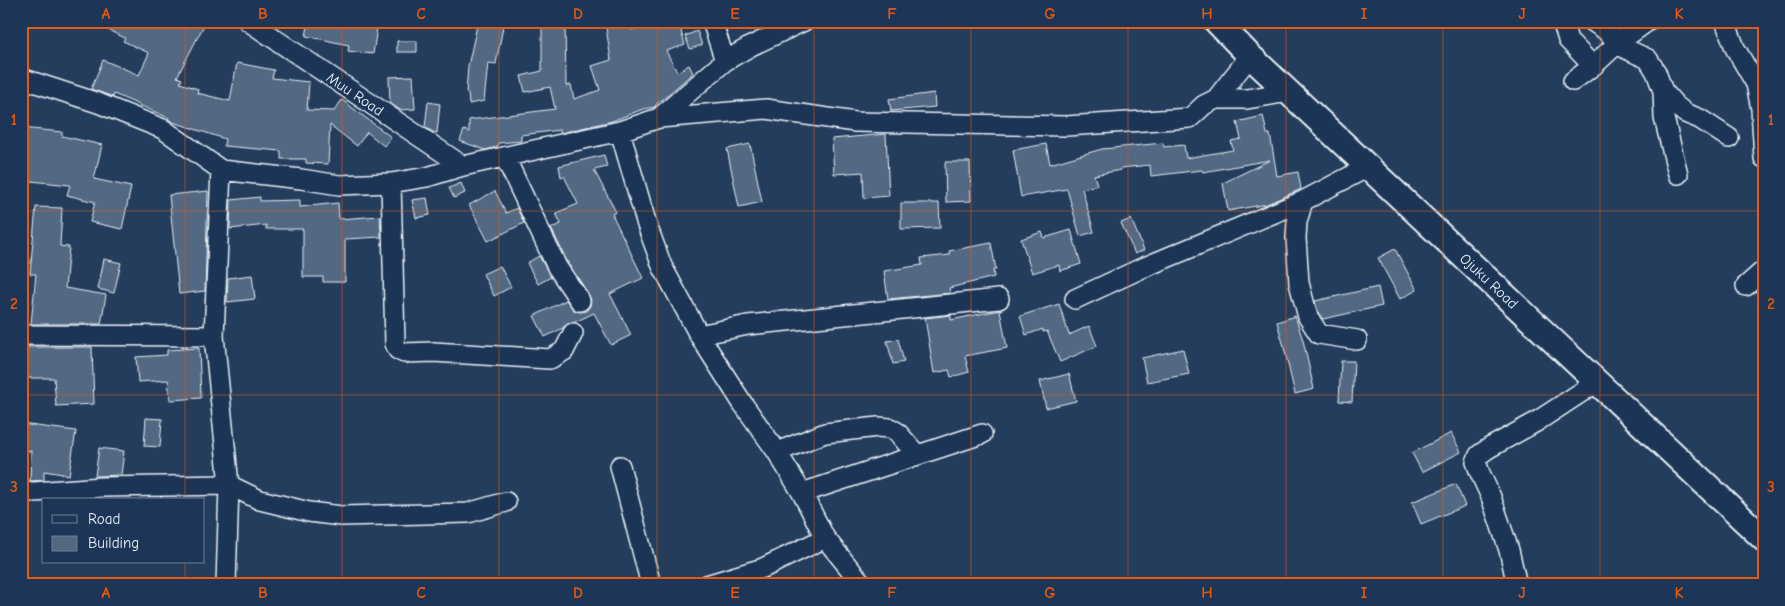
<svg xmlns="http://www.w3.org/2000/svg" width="1785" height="606" font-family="'Comic Neue',sans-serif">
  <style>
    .building { fill: #536782; stroke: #e8f1f8 }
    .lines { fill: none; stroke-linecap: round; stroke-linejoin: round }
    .minor-casing { stroke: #e8f1f8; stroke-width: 22 }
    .major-casing { stroke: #e8f1f8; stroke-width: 28 }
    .minor { stroke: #1d3557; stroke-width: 19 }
    .major { stroke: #1d3557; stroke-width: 24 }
    .grid { fill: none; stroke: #e8590c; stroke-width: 1; stroke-opacity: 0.55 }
    .labels { text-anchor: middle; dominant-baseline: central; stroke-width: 5; stroke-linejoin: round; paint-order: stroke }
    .street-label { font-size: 15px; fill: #e8f1f8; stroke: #1d3557 }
    .neatline { fill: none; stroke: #e8590c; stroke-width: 2 }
    .grid-label { font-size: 16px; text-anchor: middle; font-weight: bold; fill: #e8590c }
  </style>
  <rect width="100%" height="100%" fill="#253d5d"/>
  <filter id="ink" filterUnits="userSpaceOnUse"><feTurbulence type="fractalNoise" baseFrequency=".02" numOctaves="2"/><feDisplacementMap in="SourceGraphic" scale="10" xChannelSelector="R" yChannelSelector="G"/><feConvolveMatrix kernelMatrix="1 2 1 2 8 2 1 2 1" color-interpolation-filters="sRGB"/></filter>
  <g filter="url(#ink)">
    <!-- building -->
    <path class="building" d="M 89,21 L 197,21 L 204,25 L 177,77 L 182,79 L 180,83 L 198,89 L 197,93 L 230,101 L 237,63 L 274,70 L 272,78 L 309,82 L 307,110 L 334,111 L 342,100 L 391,137 L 384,146 L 367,132 L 357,146 L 330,125 L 328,164 L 306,163 L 306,159 L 281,159 L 281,151 L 224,146 L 225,139 L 173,122 L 168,119 L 169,118 L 114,94 L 113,97 L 91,89 L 103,60 L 139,75 L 149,53 L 123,41 L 125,38 Z
      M 309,21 L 378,21 L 373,54 L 348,51 L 349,45 L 306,36 Z
      M 478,21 L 504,21 L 496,64 L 488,63 L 484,101 L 469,104 L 468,93 L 466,93 L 468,66 Z
      M 544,21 L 565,21 L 566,86 L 571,85 L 574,99 L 600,90 L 592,66 L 611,60 L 605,21 L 630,21 L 631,30 L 661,21 L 678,21 L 685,45 L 666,51 L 677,72 L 689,65 L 693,73 L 663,99 L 657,103 L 655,107 L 643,109 L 612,121 L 560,133 L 560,130 L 521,135 L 521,141 L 498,143 L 497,147 L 485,150 L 460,141 L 464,130 L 469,132 L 469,120 L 555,109 L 550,87 L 525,92 L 521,76 L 542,71 L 542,23 L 544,23 Z
      M 697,31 L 702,45 L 690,49 L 685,36 Z
      M 397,41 L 417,41 L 417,52 L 397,52 Z
      M 413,76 L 415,109 L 400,110 L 390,103 L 389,77 Z
      M 934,93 L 935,107 L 891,111 L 889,99 Z
      M 428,102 L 440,104 L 437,133 L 433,132 L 425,127 Z
      M 1263,116 L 1267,134 L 1270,134 L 1277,176 L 1298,172 L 1301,189 L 1267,204 L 1228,211 L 1223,183 L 1270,160 L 1203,172 L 1202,170 L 1151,176 L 1150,165 L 1121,168 L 1121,170 L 1094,175 L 1097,185 L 1082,189 L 1094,232 L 1080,236 L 1067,189 L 1021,197 L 1013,150 L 1046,144 L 1050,164 L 1102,149 L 1163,143 L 1164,147 L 1184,145 L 1186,158 L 1233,150 L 1231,141 L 1241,139 L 1237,122 Z
      M 21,128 L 62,132 L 62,136 L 102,145 L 94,179 L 131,187 L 122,229 L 90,222 L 95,202 L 67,195 L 70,185 L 21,180 Z
      M 886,134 L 889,196 L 864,198 L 863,172 L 834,174 L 832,139 Z
      M 750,144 L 762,202 L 739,207 L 727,149 Z
      M 604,155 L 607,167 L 594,170 L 616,212 L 612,214 L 643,278 L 610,294 L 631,335 L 611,345 L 594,313 L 575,322 L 567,323 L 563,328 L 545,337 L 534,316 L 566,300 L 575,311 L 581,312 L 586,311 L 590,306 L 591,301 L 589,295 L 567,261 L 551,228 L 561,224 L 556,213 L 578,204 L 564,176 L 561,177 L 559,166 Z
      M 945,162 L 970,162 L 971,201 L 946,202 Z
      M 461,183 L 465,193 L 454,198 L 449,188 Z
      M 208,191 L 205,291 L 179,294 L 169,195 Z
      M 495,191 L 506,213 L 517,208 L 524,223 L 488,241 L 469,205 Z
      M 260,197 L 260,201 L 300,200 L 300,207 L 338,203 L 339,219 L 380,216 L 381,237 L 345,239 L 345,282 L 323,282 L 323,277 L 303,277 L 303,229 L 266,229 L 266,225 L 230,229 L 231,200 Z
      M 427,198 L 430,215 L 416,218 L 412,200 Z
      M 901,203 L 939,203 L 940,228 L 901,229 Z
      M 36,207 L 62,208 L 60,246 L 69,247 L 65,288 L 106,295 L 101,324 L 31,324 L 36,274 L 30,274 Z
      M 1131,219 L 1144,250 L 1135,254 L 1121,223 Z
      M 1071,230 L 1081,264 L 1060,271 L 1059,265 L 1032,273 L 1021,239 L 1042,232 L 1044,238 Z
      M 991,243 L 996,270 L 993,270 L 994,277 L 949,288 L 950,293 L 888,299 L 884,271 L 922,265 L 921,258 L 950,255 L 949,251 Z
      M 1395,249 L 1417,290 L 1400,299 L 1378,258 Z
      M 539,256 L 551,277 L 538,284 L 527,263 Z
      M 104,259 L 121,263 L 114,293 L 98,289 Z
      M 500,266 L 511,287 L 494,296 L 483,274 Z
      M 252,275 L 255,299 L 227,302 L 228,278 Z
      M 1378,287 L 1382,306 L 1323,319 L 1318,312 L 1315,301 Z
      M 1059,304 L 1069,335 L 1089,326 L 1097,346 L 1060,362 L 1047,331 L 1043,332 L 1043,329 L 1026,335 L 1020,316 Z
      M 1000,310 L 1007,348 L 965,356 L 969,372 L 951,377 L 949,370 L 934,373 L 925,318 L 951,315 L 951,320 Z
      M 1295,316 L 1303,340 L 1314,389 L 1295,394 L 1283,343 L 1277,322 Z
      M 898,339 L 904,362 L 893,364 L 887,341 Z
      M 27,347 L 92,347 L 94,404 L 56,406 L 54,378 L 27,378 Z
      M 199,348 L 201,398 L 170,400 L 168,380 L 138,382 L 136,357 L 167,355 L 167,350 Z
      M 1183,349 L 1189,374 L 1147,382 L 1142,358 Z
      M 1341,361 L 1354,361 L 1352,402 L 1339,401 Z
      M 1069,374 L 1076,401 L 1046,408 L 1040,381 Z
      M 146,418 L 162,419 L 160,447 L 144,446 Z
      M 21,424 L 76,431 L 69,475 L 44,471 L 44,480 L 30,481 L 31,451 L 21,450 Z
      M 1451,433 L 1461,452 L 1422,472 L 1412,453 Z
      M 99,448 L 124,451 L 121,475 L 95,476 Z
      M 1456,484 L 1465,506 L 1421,524 L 1412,502 Z"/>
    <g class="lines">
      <defs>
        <path id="minor" d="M 248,21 L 463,166
          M 712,21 L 725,61
          M 1562,21 L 1568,40 L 1593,66
          M 1592,21 L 1604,29 L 1626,49 L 1648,59 L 1656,72 L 1663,91 L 1675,105 L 1685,113 L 1700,119 L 1729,138
          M 1725,21 L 1735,48 L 1756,84 L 1761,109 L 1764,158
          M 21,78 L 98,103 L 163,129 L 221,170 L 301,179 L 339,185 L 391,183 L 427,177 L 463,166 L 620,131 L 659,118 L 725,61 L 751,46 L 804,21
          M 1573,81 L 1593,66 L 1619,42 L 1648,21
          M 1663,91 L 1664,118 L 1678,174
          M 1216,99 L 1247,99 L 1289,92
          M 659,118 L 766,109 L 855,122 L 1066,126 L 1190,118 L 1204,105 L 1216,99 L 1250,56
          M 620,131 L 647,225 L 662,266 L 699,335 L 743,404 L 777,452 L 802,493 L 825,538 L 863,585
          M 505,157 L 557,267 L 580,301
          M 221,170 L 214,336 L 229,485 L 226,585
          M 391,183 L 395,344 L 398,350 L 404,353 L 433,352 L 550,359 L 564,351 L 573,333
          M 1303,201 L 1297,222 L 1296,238 L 1299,283 L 1308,317 L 1319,334 L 1357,340
          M 1746,286 L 1764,270
          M 1075,299 L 1140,269 L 1303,201 L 1368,167
          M 21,335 L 214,336
          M 699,335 L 748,325 L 999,299
          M 777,452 L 825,433 L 878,427 L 890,428 L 897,432 L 917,455
          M 620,466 L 651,585
          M 21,492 L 34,492 L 102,487 L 229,485 L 260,500 L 309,512 L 341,516 L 468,513 L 506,502
          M 802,493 L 982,434
          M 706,585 L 763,568 L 825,538
          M 1517,585 L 1509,550 L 1491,497 L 1480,473 L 1476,462 L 1479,455 L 1489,448 L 1536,422 L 1597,382"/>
        <path id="major" d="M 1216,21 L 1250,56 L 1764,539"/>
      </defs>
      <!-- minor casing -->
      <use href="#minor" class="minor-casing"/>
      <!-- major casing -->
      <use href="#major" class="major-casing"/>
      <!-- minor -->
      <use href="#minor" class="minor"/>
      <!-- major -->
      <use href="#major" class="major"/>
    </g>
  </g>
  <!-- grid -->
  <path class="grid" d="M 185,21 L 185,500M 342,21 L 342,585M 499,21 L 499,585M 657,21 L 657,585M 814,21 L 814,585M 971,21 L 971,585M 1128,21 L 1128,585M 1286,21 L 1286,585M 1443,21 L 1443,585M 1600,21 L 1600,585M 21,211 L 1764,211M 21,395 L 1764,395M 185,562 L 185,585"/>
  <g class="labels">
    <!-- street labels -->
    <g class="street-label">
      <text transform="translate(355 94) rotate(34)">Muu Road</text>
      <text transform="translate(1489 281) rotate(43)">Ojuku Road</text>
    </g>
  </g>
  <!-- margin -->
  <rect width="1785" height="606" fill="none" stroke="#1d3557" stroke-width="55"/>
  <!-- legend -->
  <rect x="42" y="498" width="162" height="65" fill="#1d3557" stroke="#6e8097"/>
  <rect x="52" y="515" width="25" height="8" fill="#1d3557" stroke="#6e8097"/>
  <text x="88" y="524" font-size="15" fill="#e8f1f8">Road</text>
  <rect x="52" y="536" width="25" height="15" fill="#536782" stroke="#6e8097"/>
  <text x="88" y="548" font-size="15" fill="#e8f1f8">Building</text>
  <rect x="28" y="28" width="1730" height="550" class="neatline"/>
  <g class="grid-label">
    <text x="106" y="19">A</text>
    <text x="263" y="19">B</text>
    <text x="421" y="19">C</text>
    <text x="578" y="19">D</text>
    <text x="735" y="19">E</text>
    <text x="892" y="19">F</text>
    <text x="1050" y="19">G</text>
    <text x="1207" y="19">H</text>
    <text x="1364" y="19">I</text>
    <text x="1522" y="19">J</text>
    <text x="1679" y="19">K</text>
    <text x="14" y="125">1</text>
    <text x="1771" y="125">1</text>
    <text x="14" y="309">2</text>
    <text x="1771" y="309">2</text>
    <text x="14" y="492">3</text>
    <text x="1771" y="492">3</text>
    <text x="106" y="598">A</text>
    <text x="263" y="598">B</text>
    <text x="421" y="598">C</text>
    <text x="578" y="598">D</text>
    <text x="735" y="598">E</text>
    <text x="892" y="598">F</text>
    <text x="1050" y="598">G</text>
    <text x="1207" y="598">H</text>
    <text x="1364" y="598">I</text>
    <text x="1522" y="598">J</text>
    <text x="1679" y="598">K</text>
  </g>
</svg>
